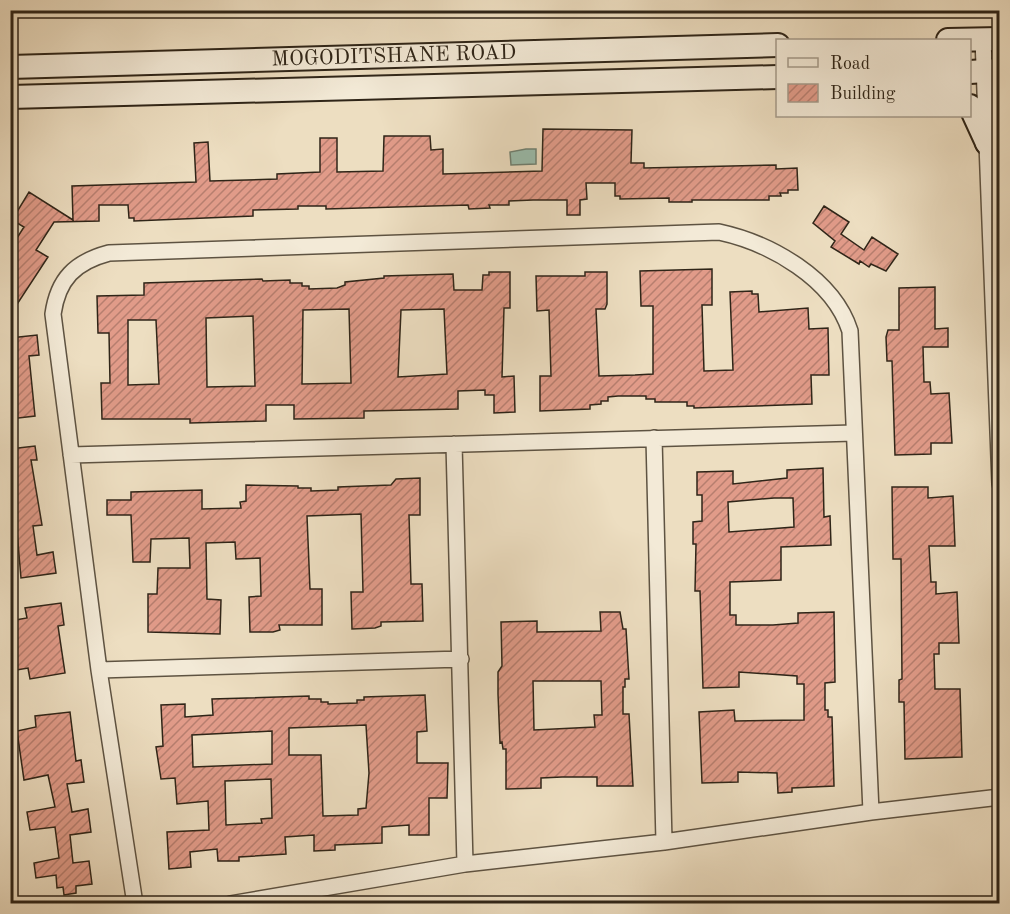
<svg xmlns="http://www.w3.org/2000/svg" width="1010" height="914" font-family="'Old Standard TT',serif">
  <style>
    .water { fill: #9abdad; stroke: #6f8071; stroke-width: 1.5 }
    .building { fill: url(#building-hatch); stroke: #2f2518; stroke-width: 1.5; fill-rule: evenodd }
    .lines { fill: none; stroke-linecap: round; stroke-linejoin: round }
    .street-casing { stroke: #5e5342; stroke-width: 18 }
    .secondary-casing { stroke: #2f2518; stroke-width: 26 }
    .street { stroke: #f3ead7; stroke-width: 15 }
    .secondary { stroke: #f3ead7; stroke-width: 22 }
    .labels { text-anchor: middle; dominant-baseline: central; stroke-width: 4.5; stroke-linejoin: round; paint-order: stroke }
    .street-label { font-size: 21px; fill: #2f2518; stroke: #f3ead7 }
  </style>
  <defs>
    <pattern id="building-hatch" width="6" height="6" patternUnits="userSpaceOnUse" patternTransform="scale(1.5)"><rect width="6" height="6" fill="#e19b89"/><path d="M-1 1l2-2M0 6l6-6M5 7l2-2" fill="none" stroke="#b77e6f"/></pattern>
  </defs>
  <rect width="100%" height="100%" fill="#eddec1"/>
  <filter id="stains"><feTurbulence type="fractalNoise" baseFrequency=".00333" numOctaves="4"/><feColorMatrix values="0 0 0 0 .2 0 0 0 0 .09 0 0 0 0 .02 0 0 0 .5 -.17"/></filter>
  <radialGradient id="worn" r=".72"><stop offset=".6" stop-color="#630" stop-opacity="0"/><stop offset="1" stop-color="#630" stop-opacity=".3"/></radialGradient>
  <!-- water -->
  <path class="water" d="M 526,149 L 536,149 L 536,164 L 511,165 L 510,152 Z"/>
  <!-- building -->
  <path class="building" d="M 543,129 L 632,130 L 631,163 L 644,163 L 644,168 L 776,165 L 776,169 L 797,168 L 798,190 L 788,190 L 788,193 L 780,193 L 781,196 L 769,196 L 769,200 L 692,200 L 692,202 L 669,202 L 669,198 L 620,199 L 620,196 L 615,196 L 615,183 L 586,183 L 587,199 L 580,200 L 580,215 L 567,215 L 567,200 L 533,200 L 509,201 L 509,205 L 489,205 L 490,208 L 469,209 L 468,205 L 326,209 L 326,206 L 298,206 L 298,209 L 253,210 L 253,216 L 134,221 L 134,218 L 129,218 L 128,205 L 99,205 L 99,221 L 54,222 L 36,250 L 48,257 L 10,315 L 10,249 L 24,227 L 12,220 L 29,192 L 73,220 L 72,186 L 196,182 L 194,143 L 208,142 L 210,181 L 277,179 L 277,174 L 320,172 L 320,138 L 337,138 L 337,172 L 383,171 L 384,136 L 430,136 L 431,150 L 443,149 L 443,174 L 542,171 Z
    M 824,206 L 849,222 L 841,234 L 864,250 L 872,237 L 898,254 L 886,271 L 871,264 L 869,267 L 860,261 L 859,264 L 831,247 L 835,241 L 813,223 Z
    M 712,269 L 712,305 L 702,305 L 704,371 L 733,370 L 730,292 L 752,291 L 752,294 L 758,294 L 759,312 L 808,308 L 809,329 L 828,328 L 829,375 L 811,375 L 812,404 L 694,408 L 694,406 L 687,406 L 687,402 L 655,402 L 655,399 L 646,399 L 646,396 L 618,396 L 608,397 L 608,401 L 601,401 L 601,404 L 590,405 L 590,409 L 540,411 L 540,376 L 551,376 L 549,310 L 537,311 L 536,276 L 585,276 L 585,272 L 607,272 L 607,304 L 605,309 L 596,309 L 599,376 L 635,375 L 653,374 L 653,306 L 641,306 L 640,271 Z
    M 489,272 L 510,272 L 510,308 L 504,308 L 502,377 L 514,376 L 515,412 L 494,413 L 494,395 L 485,395 L 485,390 L 458,391 L 458,409 L 364,411 L 364,418 L 294,419 L 294,405 L 266,405 L 266,421 L 190,423 L 190,419 L 102,419 L 101,383 L 110,383 L 109,333 L 98,333 L 97,296 L 144,295 L 144,283 L 262,279 L 263,281 L 290,280 L 290,283 L 302,283 L 302,286 L 309,286 L 309,289 L 337,288 L 345,285 L 345,282 L 384,278 L 384,276 L 453,274 L 454,290 L 482,290 L 483,275 L 489,275 ZM 349,309 L 351,383 L 302,384 L 303,310 ZM 444,309 L 447,374 L 398,377 L 401,310 ZM 253,316 L 255,386 L 207,387 L 206,318 ZM 128,320 L 156,320 L 159,384 L 128,385 Z
    M 935,287 L 935,329 L 948,328 L 948,347 L 923,347 L 924,382 L 930,382 L 931,394 L 949,393 L 952,443 L 931,443 L 931,454 L 895,455 L 892,361 L 887,361 L 886,337 L 888,330 L 899,330 L 899,288 Z
    M 37,335 L 39,355 L 29,356 L 35,416 L 10,419 L 10,338 Z
    M 35,446 L 37,460 L 31,460 L 42,525 L 33,526 L 37,555 L 53,552 L 56,573 L 21,578 L 10,449 Z
    M 823,468 L 824,517 L 830,516 L 831,545 L 781,547 L 781,580 L 730,582 L 730,615 L 736,615 L 736,625 L 773,625 L 798,623 L 798,613 L 834,612 L 835,682 L 825,683 L 825,710 L 828,710 L 828,717 L 832,717 L 834,786 L 792,788 L 792,792 L 778,793 L 777,773 L 738,772 L 738,782 L 702,783 L 699,712 L 734,710 L 735,721 L 804,720 L 804,684 L 797,684 L 797,676 L 739,672 L 739,687 L 703,688 L 700,591 L 695,591 L 696,544 L 693,544 L 693,522 L 702,521 L 702,495 L 697,495 L 697,472 L 733,471 L 733,484 L 787,478 L 787,470 ZM 774,498 L 793,498 L 794,527 L 729,532 L 728,502 Z
    M 420,478 L 420,515 L 409,515 L 411,584 L 422,584 L 423,621 L 381,622 L 381,626 L 375,628 L 352,629 L 351,592 L 363,592 L 361,514 L 307,516 L 310,589 L 322,589 L 322,625 L 279,625 L 280,630 L 273,632 L 250,632 L 249,597 L 261,596 L 260,558 L 236,559 L 235,542 L 206,543 L 207,599 L 221,600 L 220,634 L 148,632 L 148,594 L 157,594 L 158,568 L 190,568 L 189,538 L 151,539 L 150,562 L 133,562 L 131,515 L 107,515 L 107,500 L 131,500 L 131,492 L 202,490 L 202,509 L 241,508 L 240,502 L 246,501 L 246,485 L 298,486 L 298,488 L 311,488 L 311,491 L 338,490 L 338,487 L 391,485 L 396,479 Z
    M 892,487 L 928,487 L 928,498 L 953,496 L 955,546 L 929,546 L 931,582 L 936,582 L 936,594 L 957,592 L 959,643 L 939,643 L 939,654 L 934,654 L 935,689 L 960,689 L 962,757 L 905,759 L 904,702 L 899,702 L 899,680 L 902,679 L 901,559 L 893,559 Z
    M 61,603 L 64,625 L 58,626 L 65,673 L 30,679 L 28,668 L 10,671 L 10,621 L 27,618 L 25,608 Z
    M 600,612 L 620,612 L 623,629 L 626,629 L 629,679 L 625,679 L 625,687 L 623,687 L 623,714 L 629,714 L 633,786 L 597,786 L 597,777 L 562,777 L 541,778 L 541,788 L 506,789 L 506,749 L 503,749 L 502,742 L 500,743 L 498,694 L 498,672 L 502,666 L 501,622 L 537,621 L 537,632 L 601,631 ZM 533,681 L 601,681 L 602,715 L 594,715 L 595,727 L 534,730 Z
    M 425,695 L 427,731 L 417,732 L 417,763 L 448,763 L 447,798 L 429,798 L 429,835 L 409,835 L 409,825 L 382,827 L 382,843 L 335,845 L 335,850 L 314,851 L 314,835 L 285,837 L 286,854 L 239,857 L 239,861 L 218,861 L 217,849 L 190,852 L 191,867 L 169,869 L 167,832 L 209,830 L 208,801 L 177,804 L 175,778 L 161,779 L 156,747 L 163,746 L 161,705 L 185,704 L 185,717 L 213,715 L 212,699 L 309,696 L 309,699 L 321,699 L 321,702 L 328,702 L 328,704 L 357,703 L 357,700 L 364,700 L 364,697 ZM 366,725 L 369,773 L 366,808 L 358,809 L 358,815 L 323,816 L 321,755 L 289,755 L 289,728 ZM 272,731 L 272,764 L 193,767 L 192,735 ZM 271,779 L 272,818 L 261,819 L 262,823 L 226,825 L 225,781 Z
    M 70,712 L 76,761 L 81,760 L 84,782 L 67,784 L 72,812 L 88,809 L 91,832 L 70,835 L 73,863 L 89,861 L 92,884 L 76,886 L 76,893 L 64,895 L 63,887 L 57,888 L 56,875 L 36,878 L 34,863 L 59,858 L 55,827 L 30,830 L 27,812 L 55,807 L 48,775 L 24,780 L 17,731 L 36,727 L 35,716 Z"/>
  <g class="lines">
    <defs>
      <path id="street" d="M 983,39 L 1000,484
        M 654,438 L 664,842
        M 454,444 L 465,864
        M 71,455 L 854,433
        M 99,670 L 461,659
        M 135,904 L 99,670 L 53,314 C 58,279 75,262 109,253 L 719,232 C 770,243 833,278 850,331 L 871,812
        M 230,904 L 465,864 L 664,842 L 871,812 L 1000,797"/>
      <g id="secondary">
        <path d="M 948,40 L 1000,39"/>
        <path id="s1" d="M 10,67 L 778,45"/>
        <path d="M 970,72 L 1000,70"/>
        <path d="M 10,97 L 778,77"/>
        <path d="M 970,106 L 987,143"/>
        <path d="M 987,143 L 992,121 L 1000,111"/>
      </g>
    </defs>
    <!-- street casing -->
    <use href="#street" class="street-casing"/>
    <!-- secondary casing -->
    <use href="#secondary" class="secondary-casing"/>
    <!-- street -->
    <use href="#street" class="street"/>
    <!-- secondary -->
    <use href="#secondary" class="secondary"/>
  </g>
  <g class="labels">
    <!-- street labels -->
    <g class="street-label">
      <text stroke="none"><textPath href="#s1" startOffset="384">MOGODITSHANE ROAD</textPath></text>
    </g>
  </g>
  <!-- margin -->
  <rect width="1010" height="914" fill="none" stroke="#eddec1" stroke-width="36"/>
  <rect x="12" y="12" width="986" height="890" fill="none" stroke="#2f2518" stroke-width="3"/>
  <rect x="18" y="18" width="974" height="878" fill="none" stroke="#2f2518" stroke-width="1.5"/>
  <!-- legend -->
  <rect x="776" y="39" width="195" height="78" fill="#f3ead7" stroke="#a59b8b" stroke-width="1.5"/>
  <rect x="788" y="58" width="30" height="9" fill="#f3ead7" stroke="#a59b8b" stroke-width="1.5"/>
  <text x="830" y="69" font-size="18" fill="#2f2518">Road</text>
  <rect x="788" y="84" width="30" height="18" fill="url(#building-hatch)" stroke="#a59b8b" stroke-width="1.5"/>
  <text x="830" y="99" font-size="18" fill="#2f2518">Building</text>
  <rect width="100%" height="100%" filter="url(#stains)"/>
  <rect width="100%" height="100%" fill="url(#worn)"/>
</svg>
